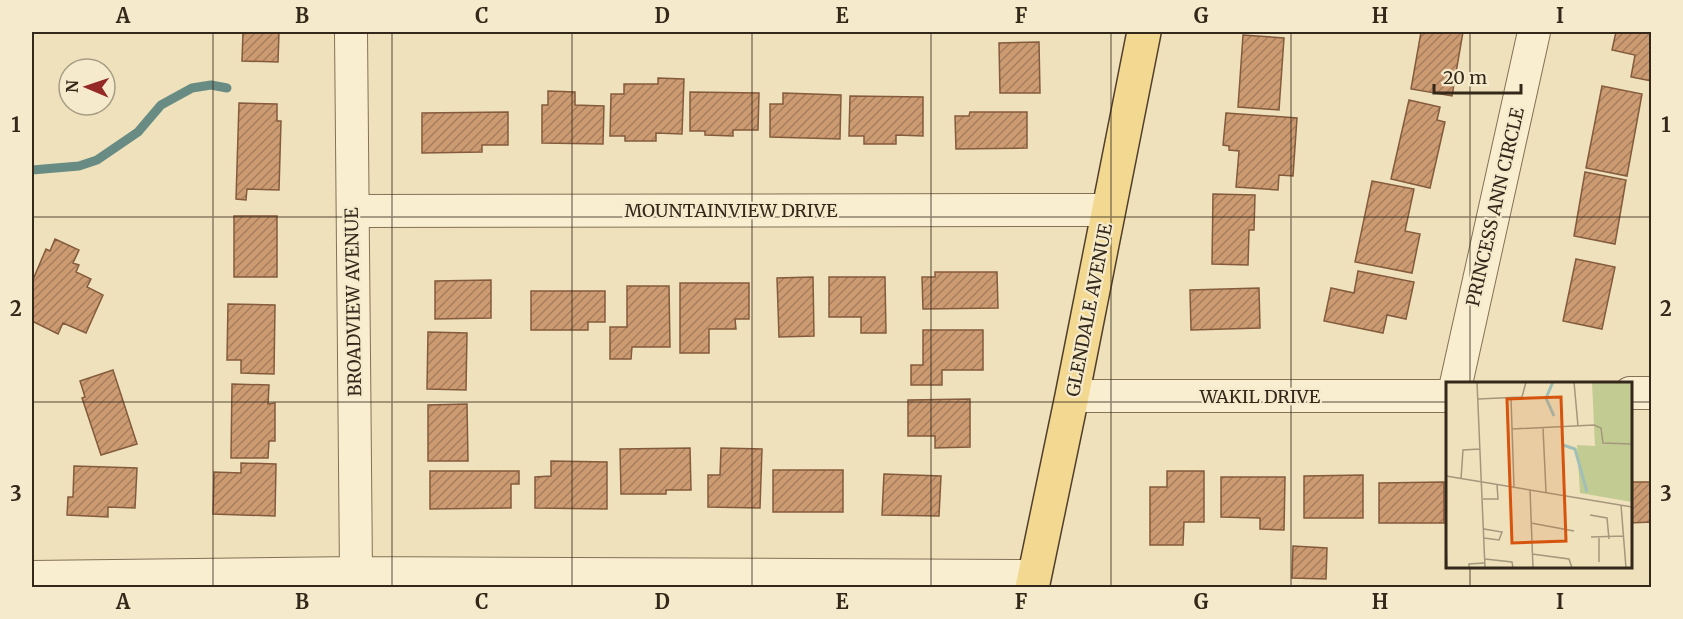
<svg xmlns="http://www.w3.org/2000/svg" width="1683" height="619" font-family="Merriweather,serif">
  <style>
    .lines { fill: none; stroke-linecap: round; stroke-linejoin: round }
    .stream { stroke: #688c84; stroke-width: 9 }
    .building { fill: url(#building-hatch); stroke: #845b3c; stroke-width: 1.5 }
    .minor-casing { stroke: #857156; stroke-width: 34 }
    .major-casing { stroke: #523f2b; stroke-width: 36 }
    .minor { stroke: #f9eecf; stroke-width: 32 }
    .major { stroke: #f3d892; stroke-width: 33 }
    .grid { fill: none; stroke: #34281b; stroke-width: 1.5; stroke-opacity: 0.55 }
    .labels { text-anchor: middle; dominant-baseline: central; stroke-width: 4.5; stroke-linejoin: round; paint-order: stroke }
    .street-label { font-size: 18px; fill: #34281b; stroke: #f5ebcc }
    .inset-river { fill: none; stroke: #a0bfb7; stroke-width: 3 }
    .inset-road { fill: none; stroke: #a4977c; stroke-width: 1.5 }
    .view { fill: #d6540e; fill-opacity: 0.15; stroke: #d6540e; stroke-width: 3 }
    .inset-edge { fill: none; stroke: #34281b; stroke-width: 3 }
    .neatline { fill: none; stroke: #34281b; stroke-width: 2 }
    .grid-label { font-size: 20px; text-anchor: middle; font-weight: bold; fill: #34281b }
  </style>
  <defs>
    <pattern id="building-hatch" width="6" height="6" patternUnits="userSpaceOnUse" patternTransform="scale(1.5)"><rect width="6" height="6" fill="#cc9b72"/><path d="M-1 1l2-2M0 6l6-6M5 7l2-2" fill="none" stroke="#a67e5d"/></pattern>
  </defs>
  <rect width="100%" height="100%" fill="#eee1bc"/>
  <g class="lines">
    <!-- stream -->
    <path class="stream" d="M 32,170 L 79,166 L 97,160 L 138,132 L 161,105 L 192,88 L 211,85 L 227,88"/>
  </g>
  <!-- building -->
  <path class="building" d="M 243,32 L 279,32 L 278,62 L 242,61 Z
    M 1421,32 L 1463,32 L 1452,96 L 1411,89 Z
    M 1616,32 L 1652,32 L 1652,81 L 1631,77 L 1635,55 L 1612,50 Z
    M 1243,35 L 1284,38 L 1279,110 L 1238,107 Z
    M 1039,42 L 1040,93 L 1000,93 L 999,43 Z
    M 658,78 L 684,79 L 682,134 L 656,133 L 656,141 L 625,141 L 625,136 L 610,136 L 611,94 L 624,94 L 624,84 L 658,84 Z
    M 1602,86 L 1642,94 L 1627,176 L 1586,168 Z
    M 548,91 L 575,92 L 575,105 L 604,106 L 603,144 L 542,143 L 542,105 L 548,105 Z
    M 690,92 L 759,93 L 758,130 L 733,130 L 733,136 L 705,135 L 705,131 L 690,131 Z
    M 783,93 L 841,95 L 840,139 L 770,137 L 770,104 L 783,104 Z
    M 850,96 L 923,97 L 923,136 L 896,135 L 896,144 L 864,144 L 864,136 L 849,136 Z
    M 1409,100 L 1440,107 L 1437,120 L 1445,122 L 1430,188 L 1391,179 Z
    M 239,103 L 277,104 L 277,121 L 281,121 L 279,190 L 247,189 L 246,200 L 236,199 Z
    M 508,112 L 508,145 L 482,145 L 482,152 L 422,153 L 422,113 Z
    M 970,112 L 1027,112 L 1027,148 L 956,149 L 955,116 L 969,116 Z
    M 1226,113 L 1297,118 L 1293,176 L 1279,175 L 1278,190 L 1236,187 L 1239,151 L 1229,150 L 1229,146 L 1223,145 Z
    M 1585,172 L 1626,180 L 1615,244 L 1574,236 Z
    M 1372,181 L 1414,189 L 1405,231 L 1420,234 L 1412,273 L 1355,262 Z
    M 1213,194 L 1255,195 L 1254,230 L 1249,230 L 1248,265 L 1212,264 Z
    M 234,216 L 277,216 L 277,277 L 234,277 Z
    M 55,239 L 79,250 L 73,263 L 79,265 L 76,272 L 91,279 L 87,287 L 103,295 L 86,333 L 63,323 L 58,334 L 32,321 L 32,282 L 46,249 L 50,251 Z
    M 1576,259 L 1615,267 L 1602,329 L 1563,321 Z
    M 1358,271 L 1414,282 L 1406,319 L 1387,315 L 1383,333 L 1324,321 L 1331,288 L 1354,293 Z
    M 935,272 L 997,272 L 998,308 L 923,309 L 922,277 L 935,277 Z
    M 813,277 L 814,336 L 779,337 L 777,278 Z
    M 829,277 L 885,277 L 886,333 L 861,333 L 861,317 L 829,317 Z
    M 491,280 L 491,318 L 435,319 L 435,281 Z
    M 680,283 L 749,283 L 749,319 L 735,319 L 736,329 L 709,329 L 709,353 L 680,353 Z
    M 627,286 L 669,286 L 670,347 L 632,347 L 631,359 L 610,359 L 610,327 L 627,327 Z
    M 1259,288 L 1260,328 L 1191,330 L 1190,290 Z
    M 531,291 L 605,291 L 605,322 L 588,322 L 588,330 L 531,330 Z
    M 228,304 L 275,305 L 274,374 L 241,373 L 241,360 L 227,360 Z
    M 923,330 L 983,330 L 983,370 L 942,370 L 942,385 L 911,385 L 911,365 L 923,365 Z
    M 428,332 L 467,333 L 466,390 L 427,389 Z
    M 113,370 L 137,444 L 101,455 L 82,398 L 85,397 L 80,381 Z
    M 232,384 L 269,385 L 268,404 L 275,403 L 275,441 L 269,441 L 268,458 L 231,458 Z
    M 970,399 L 970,447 L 935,448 L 935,436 L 908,436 L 908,400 Z
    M 467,404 L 468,461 L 428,461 L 428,405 Z
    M 690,448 L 691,490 L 666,490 L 666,494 L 621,494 L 620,449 Z
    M 721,448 L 762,449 L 760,508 L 708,507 L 708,475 L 720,475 Z
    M 551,461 L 607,462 L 607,509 L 535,508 L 535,477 L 551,476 Z
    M 241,463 L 276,464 L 275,516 L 213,514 L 214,472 L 241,473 Z
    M 74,466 L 137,468 L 135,508 L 108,507 L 108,517 L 67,515 L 68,497 L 73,497 Z
    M 773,470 L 843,470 L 843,512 L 773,512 Z
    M 430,471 L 519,471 L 519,484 L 511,484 L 511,508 L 430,509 Z
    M 1167,471 L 1204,471 L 1204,522 L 1184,522 L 1183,545 L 1150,545 L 1150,487 L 1167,487 Z
    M 884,474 L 941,476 L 939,516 L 882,515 Z
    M 1363,475 L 1363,518 L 1304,518 L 1304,476 Z
    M 1221,477 L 1285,477 L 1284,530 L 1260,529 L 1260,518 L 1221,517 Z
    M 1444,482 L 1444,523 L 1379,523 L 1379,483 Z
    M 1630,482 L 1652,482 L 1652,537 L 1651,522 L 1630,523 Z
    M 1293,546 L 1327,548 L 1326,579 L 1292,578 Z"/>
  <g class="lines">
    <defs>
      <path id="minor" d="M 351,32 L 356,573
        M 353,211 L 1109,210
        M 1456,384 L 1534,32
        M 1630,393 L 1652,393
        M 1072,396 L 1448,396
        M 32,577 L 356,573 L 1034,576"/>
      <path id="major" d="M 1032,588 L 1072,396 L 1144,32"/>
    </defs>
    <!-- minor casing -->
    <use href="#minor" class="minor-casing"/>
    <!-- major casing -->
    <use href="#major" class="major-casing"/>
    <!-- minor -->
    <use href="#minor" class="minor"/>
    <!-- major -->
    <use href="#major" class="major"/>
  </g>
  <!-- grid -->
  <path class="grid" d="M 213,32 L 213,588M 392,32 L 392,588M 572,32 L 572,588M 752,32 L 752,588M 931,32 L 931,588M 1111,32 L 1111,588M 1291,32 L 1291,588M 1470,32 L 1470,384M 32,217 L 1652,217M 32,402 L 1448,402M 1630,402 L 1652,402M 1470,566 L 1470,588"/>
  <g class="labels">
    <!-- street labels -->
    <g class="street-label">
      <text transform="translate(1495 207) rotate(-77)">PRINCESS ANN CIRCLE</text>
      <text x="731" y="210">MOUNTAINVIEW DRIVE</text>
      <text transform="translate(353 302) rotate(-91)">BROADVIEW AVENUE</text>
      <text transform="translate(1089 310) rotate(-79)">GLENDALE AVENUE</text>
      <text x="1260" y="396">WAKIL DRIVE</text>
    </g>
  </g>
  <!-- overview -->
  <g transform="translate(1446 382)">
    <rect width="186" height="186" fill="#eee1bc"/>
    <path d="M 146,0 L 186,0 L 186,120 L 134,111 L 131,63 L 149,64 Z" fill="#c2cb91"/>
    <path class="inset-river" d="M 107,0 L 100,16 L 108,34M 117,63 L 129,67 L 141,110"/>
    <path class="inset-road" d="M 31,0 L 39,186M 128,0 L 132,44M 65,16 L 68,105M 32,17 L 76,15 L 80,0M 97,46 L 100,110M 66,47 L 148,43 L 155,46 L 157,61 L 186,62M 0,94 L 186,125M 15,97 L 17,68 L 34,67M 84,108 L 87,186M 37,117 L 52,117 L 51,103M 175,123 L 180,186M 144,133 L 161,136 L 163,157M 85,141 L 128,149M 38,147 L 56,150 L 53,158 L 38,156M 145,155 L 178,154M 153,156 L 153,180M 0,158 L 1,186M 86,172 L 123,177 L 126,186M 39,177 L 66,180 L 67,186M 23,186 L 23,182 L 38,181"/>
    <path class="view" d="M 115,15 L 120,159 L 66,161 L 61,17 Z"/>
    <rect width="186" height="186" class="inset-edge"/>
  </g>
  <!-- border -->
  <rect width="1683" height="619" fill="none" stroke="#f5ebcc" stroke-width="66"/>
  <!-- north arrow -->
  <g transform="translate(87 87) rotate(272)"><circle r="28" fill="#f5ebcc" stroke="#a89d85" stroke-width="1.5"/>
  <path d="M0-4.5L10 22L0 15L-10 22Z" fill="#942926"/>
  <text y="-9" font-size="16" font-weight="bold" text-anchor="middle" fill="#34281b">N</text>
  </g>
  <!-- scale -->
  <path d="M1434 84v9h87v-9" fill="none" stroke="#34281b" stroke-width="3"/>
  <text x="1443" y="84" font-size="18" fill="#34281b" stroke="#f5ebcc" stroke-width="4.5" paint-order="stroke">20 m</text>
  <rect x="33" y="33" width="1617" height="553" class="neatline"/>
  <g class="grid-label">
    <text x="123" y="23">A</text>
    <text x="302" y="23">B</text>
    <text x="482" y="23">C</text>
    <text x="662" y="23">D</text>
    <text x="842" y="23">E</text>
    <text x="1021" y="23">F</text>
    <text x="1201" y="23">G</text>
    <text x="1380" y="23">H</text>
    <text x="1560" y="23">I</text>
    <text x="16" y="132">1</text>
    <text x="1666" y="132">1</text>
    <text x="16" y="316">2</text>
    <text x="1666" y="316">2</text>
    <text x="16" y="501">3</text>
    <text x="1666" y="501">3</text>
    <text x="123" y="609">A</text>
    <text x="302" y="609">B</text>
    <text x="482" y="609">C</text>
    <text x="662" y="609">D</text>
    <text x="842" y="609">E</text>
    <text x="1021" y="609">F</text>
    <text x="1201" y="609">G</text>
    <text x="1380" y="609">H</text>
    <text x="1560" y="609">I</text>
  </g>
</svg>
